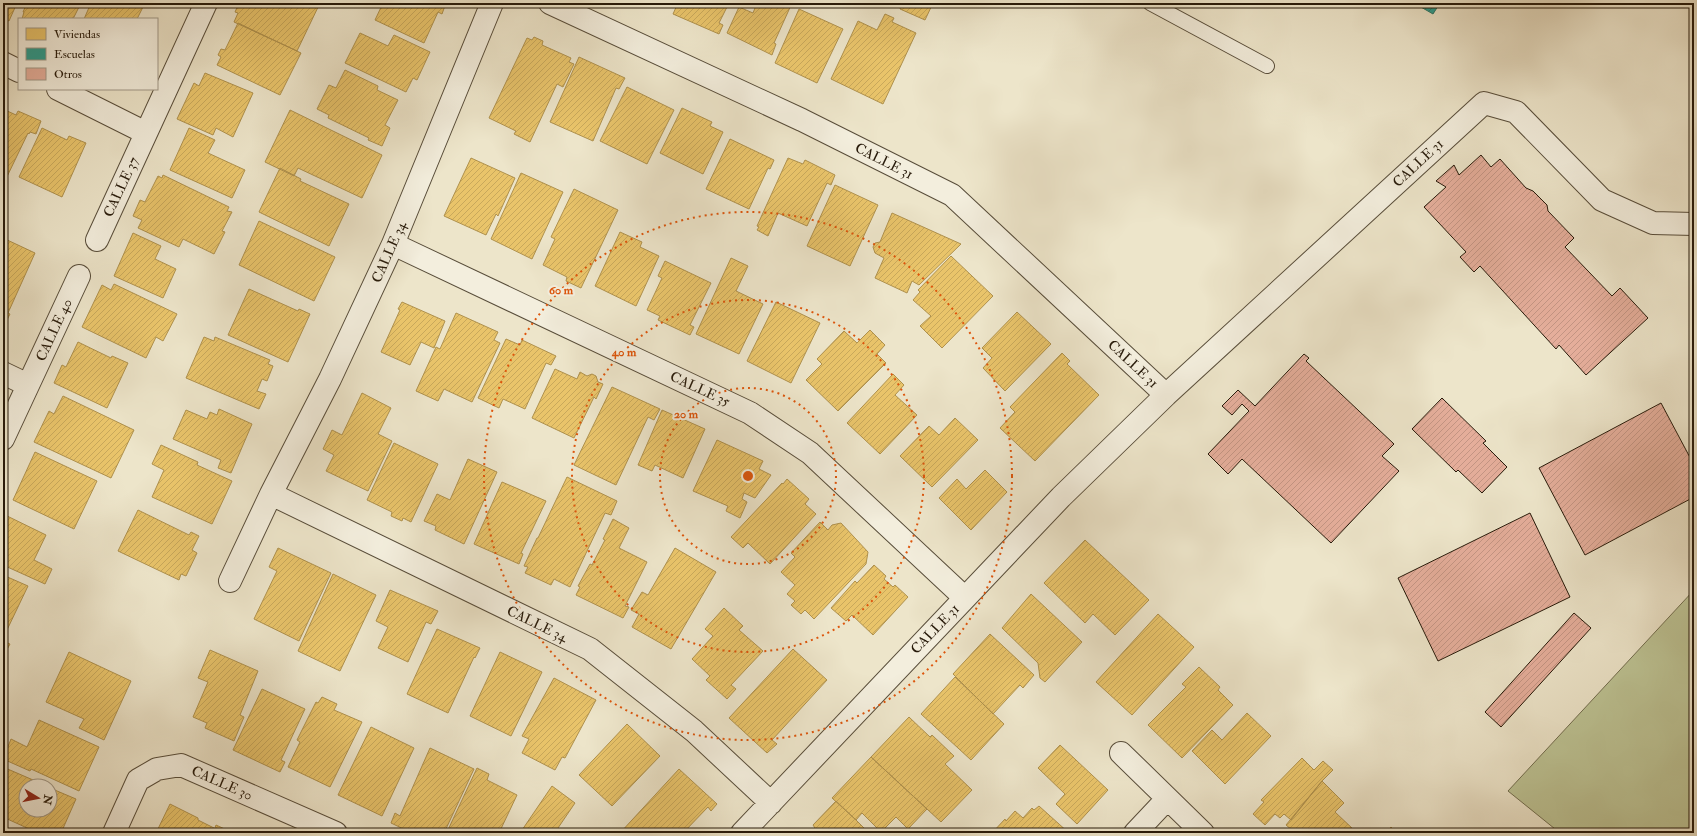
<svg xmlns="http://www.w3.org/2000/svg" width="1697" height="836" font-family="'IM FELL Double Pica',serif">
  <style>
    .pitch { fill: #bdc394; stroke: #726e4f }
    .homes { fill: url(#homes-hatch); stroke: #af914d }
    .schools { fill: url(#schools-hatch); stroke: #297667 }
    .building { fill: url(#building-hatch); stroke: #271a0a }
    .lines { fill: none; stroke-linecap: round; stroke-linejoin: round }
    .service-casing { stroke: #584d3a; stroke-width: 16 }
    .minor-casing { stroke: #584d3a; stroke-width: 24 }
    .service { stroke: #f3eedd; stroke-width: 14 }
    .minor { stroke: #f3eedd; stroke-width: 22 }
    .ring { fill: none; stroke: #de560c; stroke-width: 2; stroke-dasharray: 2 4 }
    .labels { text-anchor: middle; dominant-baseline: central; stroke-width: 4; stroke-linejoin: round; paint-order: stroke }
    .street-label { font-size: 14px; fill: #271a0a; stroke: #f3eedd }
    .centre { fill: #de560c; stroke: #f3eedd; stroke-width: 2 }
    .ring-label { font-size: 12px; text-anchor: middle; font-weight: bold; fill: #de560c; stroke: #f3eedd; stroke-width: 4; stroke-linejoin: round; paint-order: stroke }
  </style>
  <defs>
    <pattern id="homes-hatch" width="6" height="6" patternUnits="userSpaceOnUse"><rect width="6" height="6" fill="#e9c46a"/><path d="M-1 1l2-2M0 6l6-6M5 7l2-2" fill="none" stroke="#c8a85b"/></pattern>
    <pattern id="schools-hatch" width="6" height="6" patternUnits="userSpaceOnUse"><rect width="6" height="6" fill="#2a9d8f"/><path d="M-1 1l2-2M0 6l6-6M5 7l2-2" fill="none" stroke="#247f73"/></pattern>
    <pattern id="building-hatch" width="6" height="6" patternUnits="userSpaceOnUse"><rect width="6" height="6" fill="#e5ae9b"/><path d="M-1 1l2-2M0 6l6-6M5 7l2-2" fill="none" stroke="#c49584"/></pattern>
  </defs>
  <rect width="100%" height="100%" fill="#ede5ca"/>
  <filter id="stains"><feTurbulence type="fractalNoise" baseFrequency=".005" numOctaves="4"/><feColorMatrix values="0 0 0 0 .2 0 0 0 0 .09 0 0 0 0 .02 0 0 0 .5 -.17"/></filter>
  <radialGradient id="worn" r=".72"><stop offset=".6" stop-color="#630" stop-opacity="0"/><stop offset="1" stop-color="#630" stop-opacity=".3"/></radialGradient>
  <!-- pitch -->
  <path class="pitch" d="M 1694,590 L 1694,833 L 1560,833 L 1508,791 Z"/>
  <!-- homes -->
  <path class="homes" d="M 3,3 L 17,3 L 9,21 L 3,18 Z
    M 27,3 L 81,3 L 73,19 L 22,19 L 24,12 L 23,12 Z
    M 91,3 L 145,3 L 137,19 L 84,19 Z
    M 239,3 L 320,3 L 297,51 L 234,22 L 238,13 L 235,12 Z
    M 383,3 L 446,3 L 442,14 L 438,12 L 424,43 L 375,20 Z
    M 678,3 L 729,3 L 719,23 L 723,25 L 719,34 L 673,14 Z
    M 757,3 L 792,3 L 774,43 L 776,44 L 772,55 L 727,33 L 739,7 L 753,13 Z
    M 902,3 L 933,3 L 925,20 L 900,9 Z
    M 799,9 L 843,29 L 817,83 L 775,63 Z
    M 885,14 L 894,18 L 892,22 L 916,33 L 883,104 L 831,79 L 858,21 L 877,30 Z
    M 238,23 L 301,53 L 280,95 L 217,65 L 221,57 L 218,55 L 221,49 L 225,50 Z
    M 360,33 L 388,46 L 394,35 L 430,52 L 417,80 L 413,78 L 406,92 L 345,63 Z
    M 534,37 L 543,41 L 542,45 L 571,58 L 569,62 L 574,64 L 563,87 L 557,84 L 530,142 L 514,134 L 516,131 L 489,118 L 527,38 L 532,40 Z
    M 579,57 L 625,78 L 619,89 L 616,88 L 593,141 L 550,122 Z
    M 345,70 L 378,86 L 377,90 L 398,100 L 385,125 L 390,128 L 382,146 L 368,140 L 369,138 L 328,118 L 329,115 L 317,109 L 329,85 L 336,88 Z
    M 205,73 L 253,93 L 233,137 L 216,128 L 213,135 L 177,119 L 194,83 L 199,86 Z
    M 627,87 L 674,110 L 647,164 L 600,141 Z
    M 682,108 L 712,122 L 710,126 L 723,132 L 703,174 L 660,153 Z
    M 3,109 L 16,115 L 18,111 L 41,121 L 36,134 L 30,132 L 29,134 L 28,133 L 3,185 Z
    M 290,110 L 382,155 L 362,198 L 298,168 L 294,176 L 265,162 Z
    M 42,128 L 67,140 L 69,136 L 86,143 L 62,197 L 19,177 Z
    M 189,128 L 215,140 L 208,153 L 245,170 L 232,198 L 170,170 Z
    M 730,139 L 774,160 L 770,169 L 768,168 L 749,209 L 706,189 Z
    M 471,158 L 515,178 L 498,216 L 496,214 L 486,235 L 444,216 Z
    M 788,158 L 803,164 L 805,160 L 835,175 L 831,185 L 827,183 L 807,226 L 778,213 L 768,236 L 757,230 L 759,227 L 757,226 Z
    M 280,168 L 301,179 L 300,181 L 349,204 L 329,246 L 259,212 Z
    M 521,173 L 563,192 L 532,259 L 491,239 Z
    M 163,175 L 229,207 L 227,211 L 232,212 L 222,231 L 225,232 L 214,254 L 183,239 L 179,247 L 138,228 L 142,220 L 133,216 L 140,200 L 145,202 L 158,176 L 162,178 Z
    M 835,185 L 878,205 L 850,266 L 807,246 Z
    M 574,189 L 618,210 L 581,288 L 566,281 L 567,277 L 543,265 L 555,239 L 551,237 Z
    M 892,213 L 961,244 L 919,285 L 912,281 L 907,293 L 875,278 L 884,258 L 875,253 L 873,247 L 875,243 L 880,242 Z
    M 259,221 L 335,257 L 314,301 L 239,265 Z
    M 620,232 L 642,242 L 640,247 L 659,256 L 636,306 L 595,286 Z
    M 133,233 L 161,246 L 155,259 L 176,269 L 163,298 L 114,276 Z
    M 3,238 L 35,253 L 8,313 L 10,314 L 6,322 L 3,321 Z
    M 951,256 L 993,296 L 942,348 L 920,326 L 931,316 L 913,300 L 920,292 L 918,290 Z
    M 731,258 L 748,266 L 736,291 L 763,304 L 739,354 L 696,334 Z
    M 665,261 L 711,283 L 690,325 L 694,327 L 690,335 L 658,320 L 660,316 L 647,310 L 662,278 L 658,276 Z
    M 114,284 L 177,314 L 163,341 L 156,337 L 146,358 L 82,327 L 102,285 L 111,290 Z
    M 249,289 L 298,311 L 299,309 L 310,314 L 288,362 L 228,335 Z
    M 402,302 L 445,321 L 434,348 L 421,342 L 410,365 L 381,352 L 400,310 L 398,309 Z
    M 776,302 L 820,323 L 791,383 L 747,361 Z
    M 1017,312 L 1051,344 L 1005,391 L 983,368 L 992,358 L 982,348 Z
    M 456,313 L 498,332 L 494,340 L 500,343 L 472,402 L 444,389 L 438,401 L 416,391 L 436,347 L 440,349 Z
    M 870,330 L 885,345 L 877,354 L 886,363 L 838,411 L 806,380 L 822,364 L 817,359 L 844,331 L 857,343 Z
    M 204,337 L 214,341 L 215,337 L 270,360 L 268,364 L 273,366 L 267,381 L 262,379 L 257,391 L 266,394 L 259,409 L 186,378 Z
    M 506,339 L 520,345 L 522,340 L 556,356 L 551,365 L 546,363 L 525,409 L 503,399 L 499,408 L 478,398 Z
    M 78,342 L 111,358 L 112,356 L 128,363 L 107,408 L 54,383 L 62,365 L 66,367 Z
    M 1062,353 L 1070,361 L 1067,364 L 1099,395 L 1035,461 L 1000,428 L 1015,412 L 1010,407 Z
    M 555,369 L 577,379 L 580,372 L 587,376 L 592,374 L 596,376 L 598,382 L 603,384 L 596,399 L 594,397 L 574,438 L 532,418 Z
    M 893,374 L 904,385 L 895,395 L 917,415 L 880,454 L 847,423 Z
    M 612,387 L 660,409 L 654,420 L 648,417 L 616,485 L 574,465 Z
    M 362,393 L 391,408 L 378,434 L 392,441 L 368,491 L 326,471 L 334,455 L 323,449 L 332,430 L 342,435 Z
    M 63,396 L 134,430 L 111,478 L 34,442 L 49,411 L 54,414 Z
    M 219,409 L 252,424 L 231,473 L 218,468 L 221,460 L 173,439 L 186,410 L 207,419 L 210,412 L 217,415 Z
    M 662,410 L 705,429 L 683,478 L 655,465 L 652,471 L 638,465 Z
    M 955,418 L 978,440 L 932,487 L 900,456 L 929,426 L 939,435 Z
    M 717,440 L 763,461 L 759,469 L 771,475 L 755,498 L 744,493 L 742,499 L 747,502 L 740,518 L 726,511 L 728,506 L 693,491 Z
    M 394,443 L 438,464 L 411,522 L 403,518 L 402,521 L 391,516 L 392,512 L 367,500 Z
    M 161,445 L 198,462 L 197,465 L 232,481 L 212,524 L 152,497 L 164,470 L 152,464 Z
    M 35,452 L 97,481 L 74,529 L 13,500 Z
    M 468,459 L 497,472 L 464,544 L 435,530 L 436,526 L 424,521 L 437,494 L 450,500 Z
    M 985,470 L 1007,492 L 971,530 L 939,498 L 957,479 L 966,489 Z
    M 567,477 L 617,501 L 611,515 L 605,513 L 570,587 L 554,579 L 551,585 L 525,573 L 528,567 L 524,566 L 537,538 L 538,538 Z
    M 787,479 L 809,499 L 805,504 L 816,514 L 770,564 L 748,543 L 743,548 L 731,537 L 782,483 L 783,484 Z
    M 502,482 L 546,501 L 521,553 L 523,554 L 519,564 L 474,544 Z
    M 138,510 L 189,535 L 191,532 L 199,536 L 192,550 L 197,553 L 186,576 L 181,574 L 179,580 L 118,551 Z
    M 3,514 L 46,535 L 34,560 L 52,569 L 45,584 L 3,565 Z
    M 613,519 L 629,528 L 619,548 L 647,562 L 625,606 L 629,607 L 623,618 L 576,595 L 580,587 L 578,586 L 590,564 L 592,565 L 605,540 L 603,539 Z
    M 820,522 L 828,530 L 832,525 L 841,523 L 868,552 L 866,564 L 814,619 L 805,610 L 801,614 L 791,605 L 795,601 L 787,594 L 795,585 L 781,572 L 795,557 L 791,553 Z
    M 1085,540 L 1149,600 L 1115,635 L 1093,614 L 1085,623 L 1044,583 Z
    M 278,548 L 331,573 L 299,641 L 254,619 L 277,571 L 269,567 Z
    M 675,548 L 716,572 L 671,649 L 632,627 L 639,614 L 631,610 L 642,592 L 648,595 Z
    M 874,565 L 886,576 L 884,579 L 893,587 L 895,585 L 908,597 L 873,635 L 852,615 L 846,621 L 831,608 L 855,581 L 857,583 Z
    M 333,574 L 376,595 L 340,671 L 298,651 Z
    M 3,575 L 28,586 L 6,632 L 3,630 Z
    M 390,590 L 438,611 L 431,624 L 426,622 L 408,662 L 378,648 L 388,627 L 376,621 Z
    M 1031,594 L 1082,642 L 1045,682 L 1040,678 L 1038,663 L 1002,628 Z
    M 724,608 L 743,626 L 739,630 L 763,651 L 731,685 L 736,689 L 727,699 L 706,680 L 710,676 L 692,659 L 713,636 L 705,629 Z
    M 1158,614 L 1194,647 L 1132,715 L 1096,682 Z
    M 437,629 L 480,648 L 475,658 L 474,657 L 448,713 L 407,694 Z
    M 990,634 L 1034,675 L 1023,688 L 1020,685 L 993,714 L 953,674 Z
    M 3,641 L 10,644 L 3,657 Z
    M 793,649 L 827,680 L 772,740 L 777,744 L 767,753 L 729,718 Z
    M 210,650 L 258,671 L 240,715 L 244,717 L 234,741 L 205,728 L 207,723 L 193,717 L 208,682 L 198,678 Z
    M 69,652 L 131,681 L 104,740 L 79,728 L 84,719 L 46,702 Z
    M 500,652 L 542,672 L 511,736 L 470,716 Z
    M 1199,667 L 1220,687 L 1218,690 L 1233,705 L 1182,758 L 1148,725 L 1186,687 L 1182,684 Z
    M 955,677 L 1004,724 L 971,760 L 921,714 Z
    M 554,678 L 596,700 L 565,758 L 562,757 L 555,770 L 522,753 L 529,739 L 522,736 Z
    M 262,689 L 305,709 L 281,760 L 285,762 L 280,772 L 233,750 Z
    M 322,697 L 337,704 L 334,710 L 362,722 L 330,787 L 288,767 L 300,742 L 297,740 L 316,702 L 318,703 Z
    M 1247,713 L 1271,736 L 1225,784 L 1192,751 L 1212,730 L 1222,740 Z
    M 909,717 L 930,737 L 932,735 L 954,756 L 945,764 L 972,790 L 941,822 L 871,757 Z
    M 39,720 L 99,747 L 79,791 L 31,769 L 30,771 L 3,759 L 11,739 L 27,747 Z
    M 627,724 L 660,756 L 612,806 L 579,775 Z
    M 371,727 L 414,748 L 382,816 L 338,795 Z
    M 1060,745 L 1108,790 L 1077,824 L 1056,804 L 1065,794 L 1038,768 Z
    M 430,748 L 474,769 L 444,833 L 412,833 L 391,823 L 395,813 L 400,816 Z
    M 871,757 L 927,809 L 908,829 L 896,817 L 881,832 L 862,813 L 856,820 L 832,798 Z
    M 1302,758 L 1314,770 L 1323,761 L 1333,770 L 1322,781 L 1291,820 L 1284,814 L 1280,818 L 1275,814 L 1265,825 L 1253,814 L 1264,802 L 1261,800 Z
    M 3,767 L 47,786 L 26,786 L 26,810 L 50,810 L 50,788 L 76,799 L 61,833 L 38,833 L 3,817 Z
    M 477,768 L 489,774 L 487,780 L 517,795 L 499,833 L 448,833 L 447,832 Z
    M 679,769 L 717,804 L 711,811 L 708,807 L 683,833 L 620,833 Z
    M 1322,781 L 1344,803 L 1335,812 L 1353,829 L 1350,833 L 1289,833 L 1292,830 L 1286,825 Z
    M 552,786 L 575,803 L 558,828 L 565,833 L 520,833 Z
    M 836,801 L 856,820 L 869,833 L 810,833 L 815,828 L 813,825 Z
    M 170,804 L 198,818 L 198,820 L 214,828 L 212,833 L 156,833 Z
    M 1039,806 L 1069,833 L 992,833 L 1005,819 L 1006,821 L 1015,811 L 1023,818 L 1032,808 L 1034,810 Z
    M 216,825 L 229,831 L 230,829 L 239,833 L 213,833 Z
    M 1391,827 L 1397,833 L 1386,833 Z"/>
  <!-- schools -->
  <path class="schools" d="M 1414,3 L 1440,3 L 1433,14 Z"/>
  <!-- building -->
  <path class="building" d="M 1481,155 L 1491,167 L 1500,159 L 1526,188 L 1533,191 L 1547,205 L 1548,211 L 1574,238 L 1565,247 L 1612,296 L 1620,288 L 1648,318 L 1586,375 L 1559,345 L 1556,349 L 1480,266 L 1474,272 L 1460,257 L 1466,252 L 1424,207 L 1446,187 L 1436,181 L 1454,165 L 1459,175 Z
    M 1304,354 L 1309,358 L 1306,361 L 1394,444 L 1382,456 L 1399,471 L 1331,543 L 1242,459 L 1228,474 L 1208,454 L 1249,411 L 1242,404 L 1232,415 L 1222,406 L 1238,390 L 1255,406 Z
    M 1442,398 L 1486,441 L 1483,443 L 1507,467 L 1482,493 L 1458,470 L 1456,472 L 1412,429 Z
    M 1661,403 L 1694,465 L 1694,497 L 1585,555 L 1539,468 Z
    M 1530,513 L 1570,597 L 1438,661 L 1398,578 Z
    M 1574,613 L 1591,628 L 1501,727 L 1485,712 Z"/>
  <g class="lines">
    <defs>
      <path id="service" d="M 1150,3 L 1267,66"/>
      <path id="minor" d="M 550,3 L 802,120 L 952,195 L 1166,395
        M 3,63 L 19,71
        M 58,89 L 146,133
        M 97,240 L 206,3
        M 393,244 L 750,413 L 810,453 L 965,598
        M 3,373 L 28,385
        M 3,439 L 79,276
        M 271,494 L 590,649 L 694,731 L 771,803
        M 230,581 L 271,494 L 330,379 L 393,244 L 492,3
        M 1121,753 L 1203,833
        M 114,833 L 138,780 L 157,769 L 181,765 L 336,833
        M 742,833 L 1061,497 L 1166,395 L 1484,103 L 1516,112 L 1602,200 L 1653,223 L 1694,224
        M 1135,833 L 1167,799"/>
    </defs>
    <!-- service casing -->
    <use href="#service" class="service-casing"/>
    <!-- minor casing -->
    <use href="#minor" class="minor-casing"/>
    <!-- service -->
    <use href="#service" class="service"/>
    <!-- minor -->
    <use href="#minor" class="minor"/>
  </g>
  <!-- distance rings -->
  <g class="ring">
    <circle cx="748" cy="476" r="88"/>
    <circle cx="748" cy="476" r="176"/>
    <circle cx="748" cy="476" r="264"/>
  </g>
  <g class="labels">
    <!-- street labels -->
    <g class="street-label">
      <text transform="translate(884 161) rotate(27)">CALLE 31</text>
      <text transform="translate(1418 163) rotate(-43)">CALLE 31</text>
      <text transform="translate(121 187) rotate(-65)">CALLE 37</text>
      <text transform="translate(389 252) rotate(-66)">CALLE 34</text>
      <text transform="translate(54 330) rotate(-65)">CALLE 40</text>
      <text transform="translate(1133 364) rotate(43)">CALLE 31</text>
      <text transform="translate(700 389) rotate(25)">CALLE 35</text>
      <text transform="translate(537 624) rotate(26)">CALLE 34</text>
      <text transform="translate(935 629) rotate(-46)">CALLE 31</text>
      <text transform="translate(222 783) rotate(24)">CALLE 30</text>
    </g>
  </g>
  <circle cx="748" cy="476" r="6" class="centre"/>
  <g class="ring-label">
    <text x="561" y="294">60 m</text>
    <text x="624" y="356">40 m</text>
    <text x="686" y="418">20 m</text>
  </g>
  <!-- margin -->
  <rect width="1697" height="836" fill="none" stroke="#ede5ca" stroke-width="16"/>
  <rect x="4" y="4" width="1689" height="828" fill="none" stroke="#271a0a" stroke-width="2"/>
  <rect x="8" y="8" width="1681" height="820" fill="none" stroke="#271a0a"/>
  <!-- legend -->
  <rect x="18" y="18" width="140" height="72" fill="#f3eedd" stroke="#a19989"/>
  <rect x="26" y="28" width="20" height="12" fill="#e9c46a" stroke="#a19989"/>
  <text x="54" y="38" font-size="12" fill="#271a0a">Viviendas</text>
  <rect x="26" y="48" width="20" height="12" fill="#2a9d8f" stroke="#a19989"/>
  <text x="54" y="58" font-size="12" fill="#271a0a">Escuelas</text>
  <rect x="26" y="68" width="20" height="12" fill="#e5ae9b" stroke="#a19989"/>
  <text x="54" y="78" font-size="12" fill="#271a0a">Otros</text>
  <!-- north arrow -->
  <g transform="translate(38 798) rotate(100)"><circle r="19" fill="#f3eedd" stroke="#a19989"/>
  <path d="M0-3L7 15L0 10L-7 15Z" fill="#8f2418"/>
  <text y="-6" font-size="11" font-weight="bold" text-anchor="middle" fill="#271a0a">N</text>
  </g>
  <rect width="100%" height="100%" filter="url(#stains)"/>
  <rect width="100%" height="100%" fill="url(#worn)"/>
</svg>
